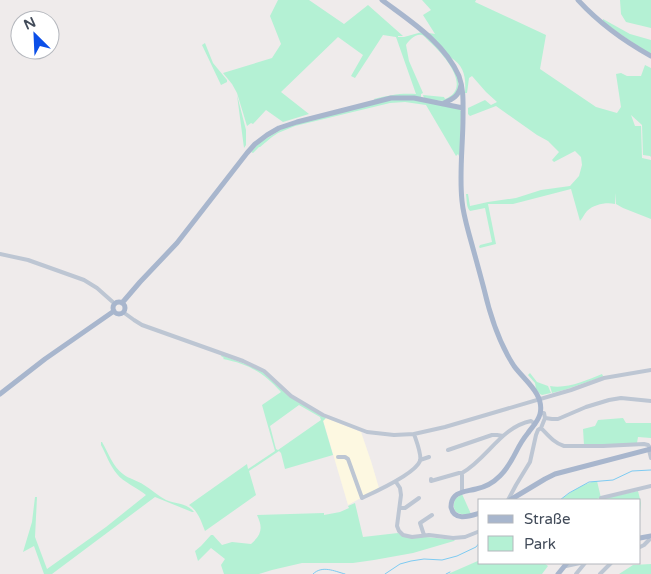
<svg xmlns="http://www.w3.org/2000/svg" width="651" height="574" font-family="'Varela Round',sans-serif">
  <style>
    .commercial { fill: #fdf8e1 }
    .green { fill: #b4f1d4; fill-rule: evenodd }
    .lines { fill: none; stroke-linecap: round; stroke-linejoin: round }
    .stream { stroke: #7ecbf2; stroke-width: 1 }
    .minor { stroke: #bdc6d3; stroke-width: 4 }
    .major { stroke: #a8b6cd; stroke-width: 5 }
  </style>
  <rect width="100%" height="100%" fill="#efebeb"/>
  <!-- commercial -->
  <path class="commercial" d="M 326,418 L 361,432 L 371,461 L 379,488 L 348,505 L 323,420 Z"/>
  <!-- green -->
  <path class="green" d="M 278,0 L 309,0 L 344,24 L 368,5 L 403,36 L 398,36 L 398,37 L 404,37 L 422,32 C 434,45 468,74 456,93 C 449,105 435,100 424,98 L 423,95 L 444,97 L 445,99 C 473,88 444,55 431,43 C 428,41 425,36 422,35 C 416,33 408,41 406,45 L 409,61 L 423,93 L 421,94 L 421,98 L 375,101 L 374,99 C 390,95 400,93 416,94 L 396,37 L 383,35 L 355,78 L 351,76 L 363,55 L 338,37 L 281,92 L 309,114 L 283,122 L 266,110 L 253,124 L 251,123 L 247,126 L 237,93 L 232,84 L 223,73 L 272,58 L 281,44 L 270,16 Z
    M 422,0 L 476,0 L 475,2 L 546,35 L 540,69 L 596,107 L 617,113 L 621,107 L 616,74 L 621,73 L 627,76 L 641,76 L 645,65 L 651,68 L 651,157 L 650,156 L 643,155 L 642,125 L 631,115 L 635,126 L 641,126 L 642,158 L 651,160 L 651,219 L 623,208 L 616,204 L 616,193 L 615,204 C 607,202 594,204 587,211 C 584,214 583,218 580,221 L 571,189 L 513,204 L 488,204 L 496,244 L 480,248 L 479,247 L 480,245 L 492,242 L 485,208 L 470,211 C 466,207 467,200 466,194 L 468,194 L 470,206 L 488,202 L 516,198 L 541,190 L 570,186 L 579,176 L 582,165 L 581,157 L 575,151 L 554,162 L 552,160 L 559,152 L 548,141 L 537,135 L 496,106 L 470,116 L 468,114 L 468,108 L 485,100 L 491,105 L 497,102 L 486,92 L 472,76 L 469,78 L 467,93 L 465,93 C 466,78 465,66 450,57 L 429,33 L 435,34 L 423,15 L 431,10 Z
    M 620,0 L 651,0 L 651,28 L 626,22 L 621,14 Z
    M 603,19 L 630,34 L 651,40 L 651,54 L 642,49 L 603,22 Z
    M 205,43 L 213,63 L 227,80 L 227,82 L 221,85 L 202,45 Z
    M 237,95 L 246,130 L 246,145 L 244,148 Z
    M 406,98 L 459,109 L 461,111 L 460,156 L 459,156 L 458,154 L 456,156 L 426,105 L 405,102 L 390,103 L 295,126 L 278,133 L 272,137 L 260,147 L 259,147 L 253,153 L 251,152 L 259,143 L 287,126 L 390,100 Z
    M 221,355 L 259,369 L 286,393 L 326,418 L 323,421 L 333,455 L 285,469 L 281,453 L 279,451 L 249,471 L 256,495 L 205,531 C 201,521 198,511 189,505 L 247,464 L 248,469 L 275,451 L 262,405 L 281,392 C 264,373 249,364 223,359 L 224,358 L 221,356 ZM 299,405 L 320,417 L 321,420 L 278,450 L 276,449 L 270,426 Z
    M 530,373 L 537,382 L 548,386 L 551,393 L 542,395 L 540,394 L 536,389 L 535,383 L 528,375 Z
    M 602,374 L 603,376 L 602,377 L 564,390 L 552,393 L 550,386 C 567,389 585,381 602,374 Z
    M 623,418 L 626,423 L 651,423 L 651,438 L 638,437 L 637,443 L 603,445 L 584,445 L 583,429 L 595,426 L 598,420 Z
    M 101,442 L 102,442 C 108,452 113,467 123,474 C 129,479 137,480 144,485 C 151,489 158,496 166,500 C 176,504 187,503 194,512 L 192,512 L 155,497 L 52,574 L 44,574 L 34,546 L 23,552 L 32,522 L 35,497 L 37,497 L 35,537 L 47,569 L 106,527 L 146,495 C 138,488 123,482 117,474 C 110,466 106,454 101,445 Z
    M 597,481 L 601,498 L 592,500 L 560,500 C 571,492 583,483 597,481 Z
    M 638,491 L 641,503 L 641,514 L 640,500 L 595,500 Z
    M 462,494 L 471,514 C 458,515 451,513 455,499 Z
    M 355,503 L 363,537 L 398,533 L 403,536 L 426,537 L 455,540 L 454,541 L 413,553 L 374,560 L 353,563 L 302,563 L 272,570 L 259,574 L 224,574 L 221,565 L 225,559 L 211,548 L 198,561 L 195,551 L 201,546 L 211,535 L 213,535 L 222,545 L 232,542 L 251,544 C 262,534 263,528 257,515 L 324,513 L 324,515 L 340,512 L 349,508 L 348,506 Z
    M 480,560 L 480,563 L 544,563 L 548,566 L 542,574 L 448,574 Z
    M 651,564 L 651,574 L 619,574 L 633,565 Z"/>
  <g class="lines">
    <!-- stream -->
    <path class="stream" d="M 560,500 L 569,493 L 589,482 L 613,480 L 632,471 L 651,470
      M 313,574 C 322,565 334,571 345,574
      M 385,574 L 400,564 L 411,561 L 424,559 L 442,560 L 457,556 L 476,547 L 480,542
      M 446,574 L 450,572"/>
    <!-- minor -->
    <path class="minor" d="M 0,254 L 28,260 L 84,280 L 97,288 L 115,304
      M 123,312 L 134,320 L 142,325 L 243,361 L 264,371 L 291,396 L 323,415 L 367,432 L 394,435 L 414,434 L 445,427 L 571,390 L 604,378 L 651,370
      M 540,413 L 544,413 L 545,418 L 552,419 L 558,419 L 586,407 L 609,400 L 621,398 L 651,401
      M 541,428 C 548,435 554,443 564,446 L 603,446 L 644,444 L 648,445 L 651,449
      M 448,450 L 492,435 L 497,435 L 503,436
      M 649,450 L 651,458
      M 338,457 L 345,457 L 348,459 L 362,498 C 375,492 415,474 420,461 C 422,455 416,440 414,434
      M 420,460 L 429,457
      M 431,479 L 431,481 L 459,473 L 462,473
      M 396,482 L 400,488 L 401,495 L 397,526 L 399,531 L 403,535 L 412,537 L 429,535 L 453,538 L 465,537 L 480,531
      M 462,492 L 462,473 C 487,459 501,427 531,421 L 535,424
      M 601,498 L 651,486
      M 508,500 L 516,485 L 530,462 L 536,435 L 538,430 L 541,428 L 545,418
      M 400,508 L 405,508 L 419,498
      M 424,535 L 420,523 L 432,515
      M 640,547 L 644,545 L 649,540
      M 566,566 L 580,563
      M 576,574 L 585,563
      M 600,574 L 611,563"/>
    <!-- major -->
    <path class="major" d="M 382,0 C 410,21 444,42 459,76 C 464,90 463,103 463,117 C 463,145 459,173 462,201 C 463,212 466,223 469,234 C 474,252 479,270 484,289 C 490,315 499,343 514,366 C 524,380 545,394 540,414 C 538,422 532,427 528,433 C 523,439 519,446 516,452 C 507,470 496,485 476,489 C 469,491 460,491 455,496 C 452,499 451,503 451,507 C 454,522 470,516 480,513
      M 578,0 C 599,23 624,41 651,56
      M 444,103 C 453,99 459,96 461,85
      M113 308a6 6 0 1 1 12 0a6 6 0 1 1-12 0Z
      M 122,303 L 140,282 L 177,243 L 247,153 L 255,144 L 267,135 L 279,128 L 297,122 L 391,98 L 414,98 L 463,108
      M 0,394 L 45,359 L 114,311
      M 510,500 L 545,479 L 555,474 L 651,449
      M 640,538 L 651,536
      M 558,574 L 567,563"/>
  </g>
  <!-- legend -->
  <rect x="478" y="499" width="162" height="65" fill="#ffffff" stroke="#b4b7bd"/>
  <rect x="488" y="515" width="25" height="8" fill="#a8b6cd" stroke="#b4b7bd"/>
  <text x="524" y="524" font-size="15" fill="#434c5a">Straße</text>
  <rect x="488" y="536" width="25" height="15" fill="#b4f1d4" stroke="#b4b7bd"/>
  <text x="524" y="549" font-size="15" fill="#434c5a">Park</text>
  <!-- north arrow -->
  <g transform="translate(35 35) rotate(336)"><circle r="24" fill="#ffffff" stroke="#b4b7bd"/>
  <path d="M0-4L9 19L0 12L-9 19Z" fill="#0b4fe8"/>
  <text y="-8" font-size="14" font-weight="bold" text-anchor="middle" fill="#434c5a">N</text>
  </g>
</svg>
